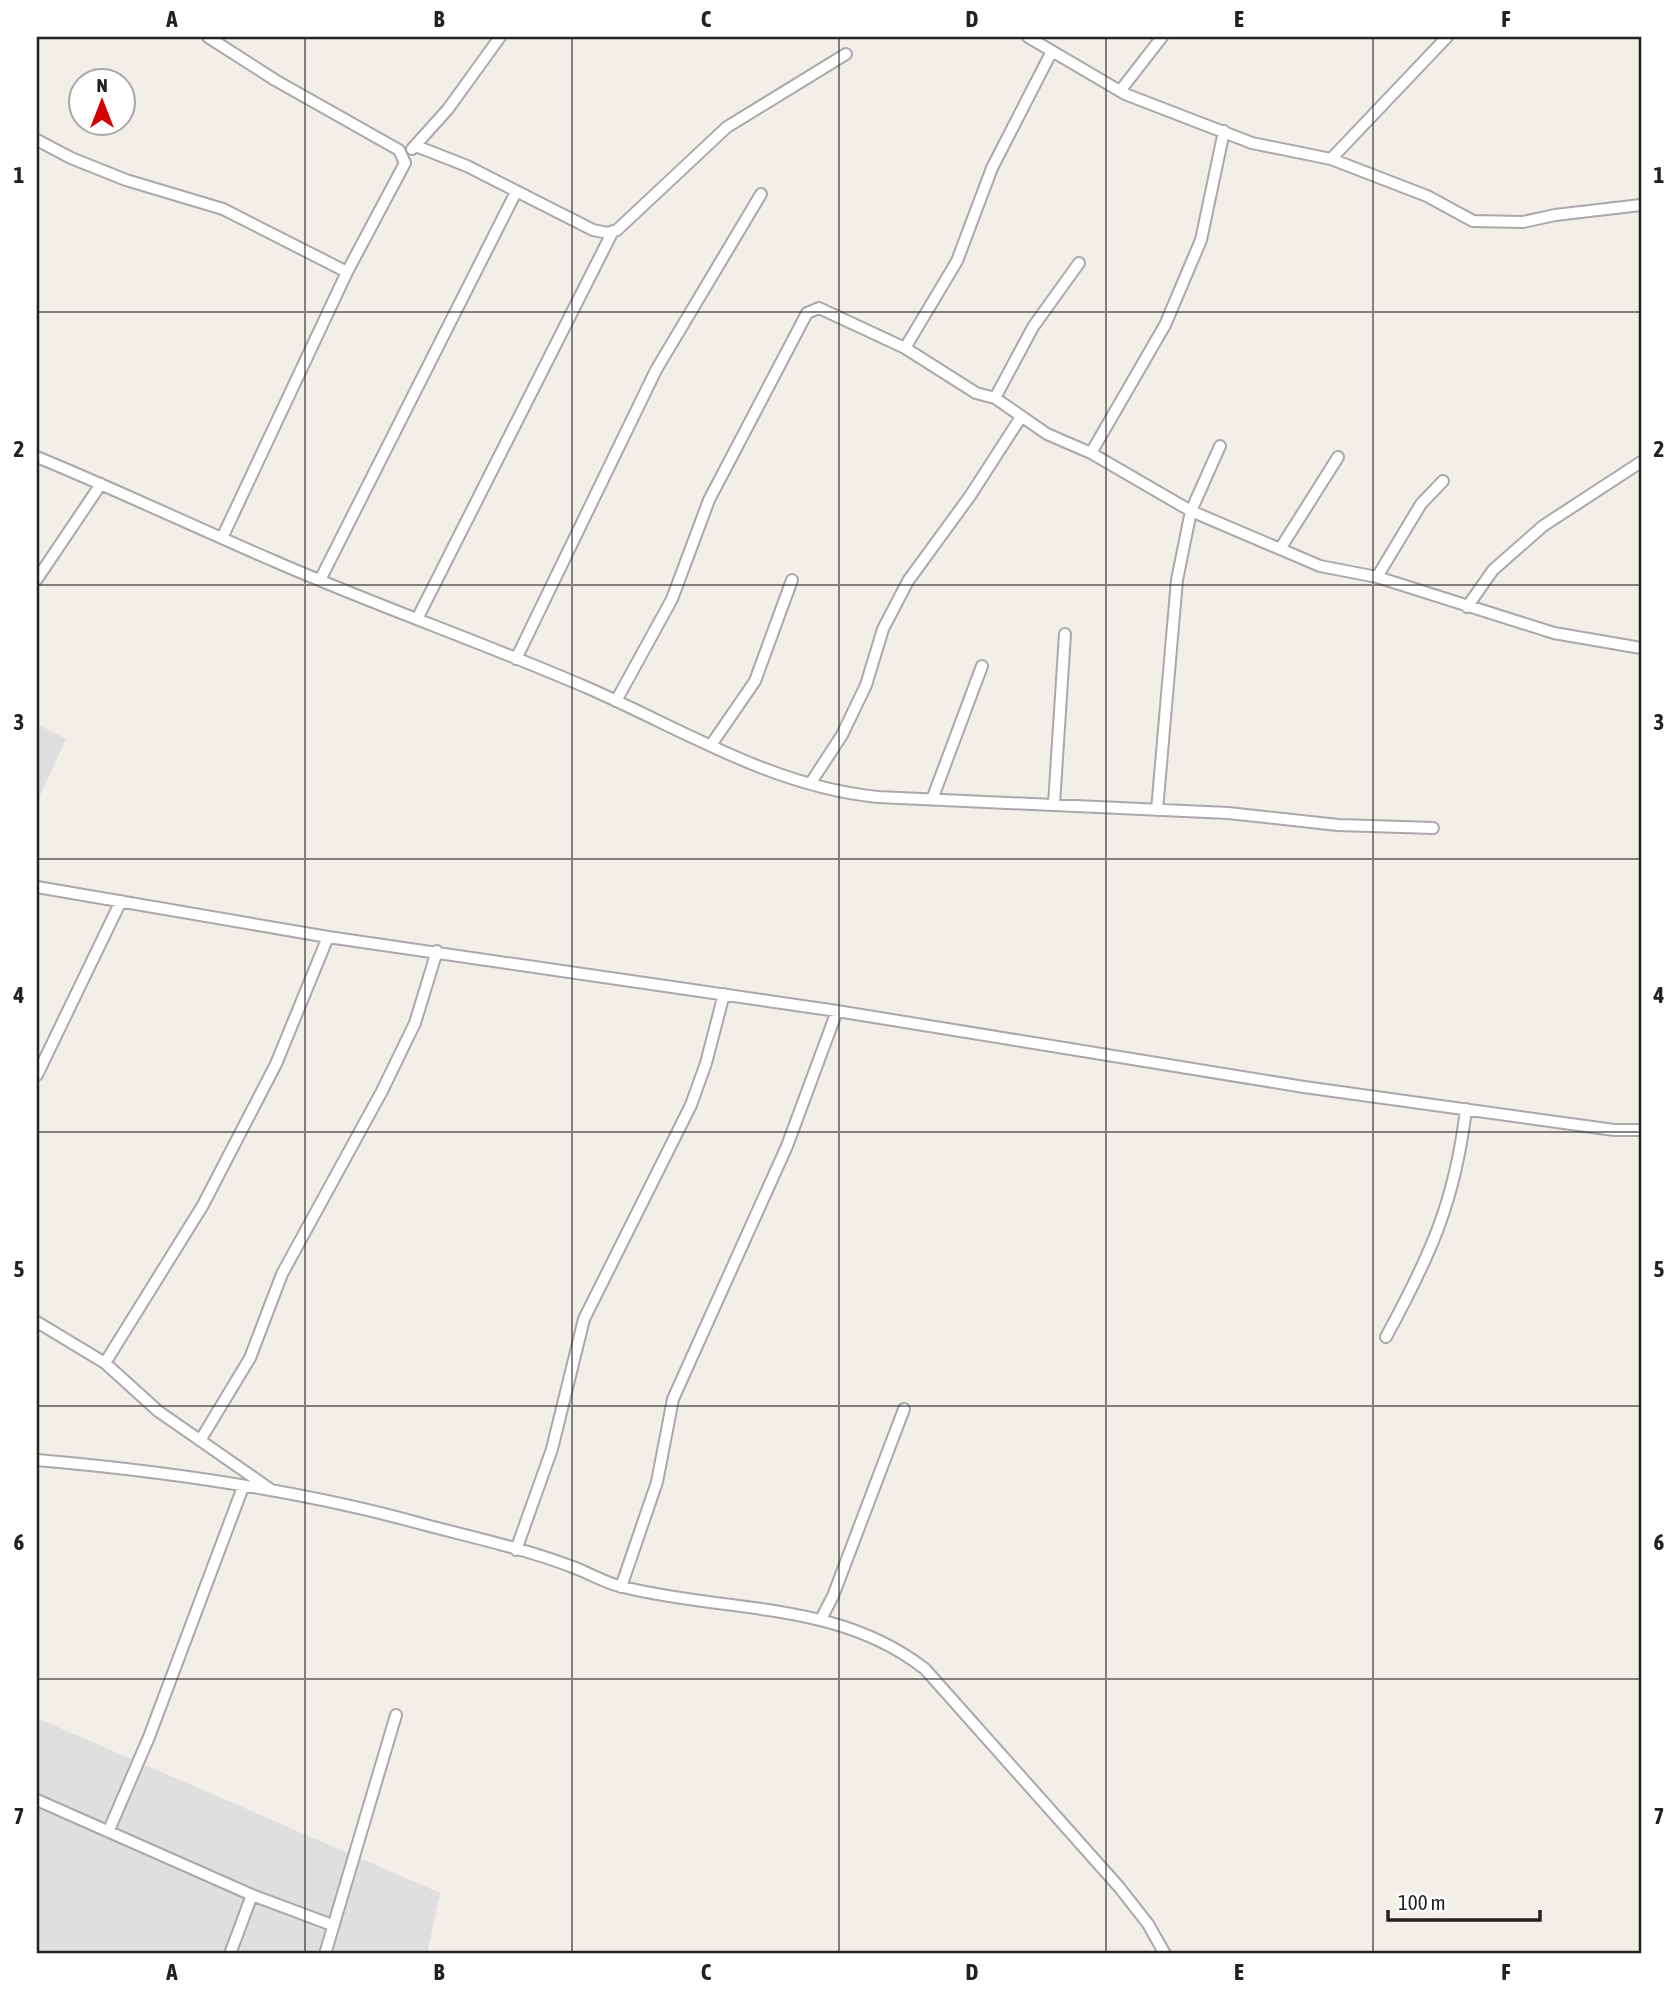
<svg xmlns="http://www.w3.org/2000/svg" width="1678" height="1991" font-family="'Asap Condensed',sans-serif">
  <style>
    .residential { fill: #e0dfdf }
    .lines { fill: none; stroke-linecap: round; stroke-linejoin: round }
    .street-casing { stroke: #a9a9a9; stroke-width: 14 }
    .street { stroke: #fff; stroke-width: 10 }
    .grid { fill: none; stroke: #222; stroke-width: 2; stroke-opacity: 0.55 }
    .neatline { fill: none; stroke: #222; stroke-width: 2.5 }
    .grid-label { font-size: 23px; text-anchor: middle; font-weight: bold; fill: #222 }
  </style>
  <rect width="100%" height="100%" fill="#f2efe9"/>
  <!-- residential -->
  <path class="residential" d="M 37,724 L 66,739 L 37,802 Z
    M 37,1718 L 440,1893 L 427,1954 L 37,1954 Z"/>
  <g class="lines">
    <defs>
      <path id="street" d="M 208,37 L 275,80 L 399,150 L 405,163 L 347,272 L 222,538
        M 1028,37 L 1125,94 L 1252,143 L 1331,159 L 1427,196 L 1473,221 L 1523,222 L 1555,215 L 1641,205
        M 1120,91 L 1162,37
        M 37,140 L 71,158 L 126,180 L 223,209 L 347,272
        M 416,146 L 467,166 L 593,230 L 608,233 L 617,230 L 727,127 L 846,54
        M 412,149 L 448,109 L 500,37
        M 1331,159 L 1447,37
        M 905,348 L 957,261 L 992,168 L 1052,51
        M 995,398 L 1033,327 L 1079,263
        M 1091,453 L 1165,325 L 1201,240 L 1224,131
        M 37,457 C 117,490 195,527 274,561 C 377,606 484,643 588,688 C 682,729 773,787 878,797 L 1228,813 L 1338,825 L 1433,828
        M 1280,549 L 1338,457
        M 1377,577 L 1421,504 L 1443,481
        M 37,579 L 101,484
        M 320,580 L 516,192
        M 1467,607 L 1493,570 L 1543,526 L 1641,462
        M 417,619 L 613,231
        M 516,659 L 656,370 L 761,194
        M 616,701 L 672,599 L 709,500 L 807,313 L 819,308 L 905,348 L 976,393 L 995,398 L 1047,434 L 1091,453 L 1191,511 L 1320,566 L 1377,577 L 1554,633 L 1641,648
        M 711,745 L 755,681 L 792,580
        M 810,784 L 842,735 L 866,685 L 883,629 L 908,581 L 970,496 L 1021,417
        M 933,797 L 982,666
        M 1054,804 L 1065,634
        M 1157,810 L 1177,580 L 1191,511 L 1220,446
        M 37,887 L 328,937 L 837,1011 L 1304,1087 L 1614,1130 L 1641,1130
        M 37,1075 L 121,901
        M 37,1322 L 105,1363 L 158,1411 L 270,1489
        M 1386,1337 C 1430,1256 1455,1202 1466,1109
        M 105,1363 L 203,1205 L 276,1064 L 328,937
        M 201,1439 L 250,1358 L 282,1274 L 382,1091 L 415,1023 L 437,951
        M 37,1460 C 163,1471 300,1490 422,1524 C 471,1537 522,1548 570,1566 C 588,1572 604,1583 623,1587 C 727,1613 837,1600 925,1669 L 1119,1887 L 1148,1924 L 1165,1954
        M 516,1550 L 552,1449 L 584,1319 L 691,1105 L 706,1063 L 724,994
        M 621,1587 L 657,1482 L 673,1399 L 787,1146 L 837,1011
        M 821,1619 L 833,1596 L 904,1409
        M 37,1800 L 252,1895 L 332,1925
        M 109,1830 L 149,1737 L 243,1487
        M 230,1954 L 252,1895
        M 325,1954 L 396,1715"/>
    </defs>
    <!-- street casing -->
    <use href="#street" class="street-casing"/>
    <!-- street -->
    <use href="#street" class="street"/>
  </g>
  <!-- grid -->
  <path class="grid" d="M 305,37 L 305,1954M 572,37 L 572,1954M 839,37 L 839,1954M 1106,37 L 1106,1954M 1373,37 L 1373,1954M 37,312 L 1641,312M 37,585 L 1641,585M 37,859 L 1641,859M 37,1132 L 1641,1132M 37,1406 L 1641,1406M 37,1679 L 1641,1679"/>
  <!-- border -->
  <rect width="1678" height="1991" fill="none" stroke="#ffffff" stroke-width="77"/>
  <!-- north arrow -->
  <g transform="translate(102 102)"><circle r="33" fill="#ffffff" stroke="#a7a7a7" stroke-width="2"/>
  <path d="M0-5L12 26L0 18L-12 26Z" fill="#d40000"/>
  <text y="-10" font-size="19" font-weight="bold" text-anchor="middle" fill="#222222">N</text>
  </g>
  <!-- scale -->
  <path d="M1388 1910v10h152v-10" fill="none" stroke="#222222" stroke-width="3.5"/>
  <text x="1398" y="1910" font-size="21" fill="#222222" stroke="#ffffff" stroke-width="5" paint-order="stroke">100 m</text>
  <rect x="38" y="38" width="1602" height="1914" class="neatline"/>
  <g class="grid-label">
    <text x="172" y="27">A</text>
    <text x="439" y="27">B</text>
    <text x="706" y="27">C</text>
    <text x="972" y="27">D</text>
    <text x="1239" y="27">E</text>
    <text x="1506" y="27">F</text>
    <text x="19" y="183">1</text>
    <text x="1659" y="183">1</text>
    <text x="19" y="457">2</text>
    <text x="1659" y="457">2</text>
    <text x="19" y="730">3</text>
    <text x="1659" y="730">3</text>
    <text x="19" y="1003">4</text>
    <text x="1659" y="1003">4</text>
    <text x="19" y="1277">5</text>
    <text x="1659" y="1277">5</text>
    <text x="19" y="1550">6</text>
    <text x="1659" y="1550">6</text>
    <text x="19" y="1824">7</text>
    <text x="1659" y="1824">7</text>
    <text x="172" y="1980">A</text>
    <text x="439" y="1980">B</text>
    <text x="706" y="1980">C</text>
    <text x="972" y="1980">D</text>
    <text x="1239" y="1980">E</text>
    <text x="1506" y="1980">F</text>
  </g>
</svg>
